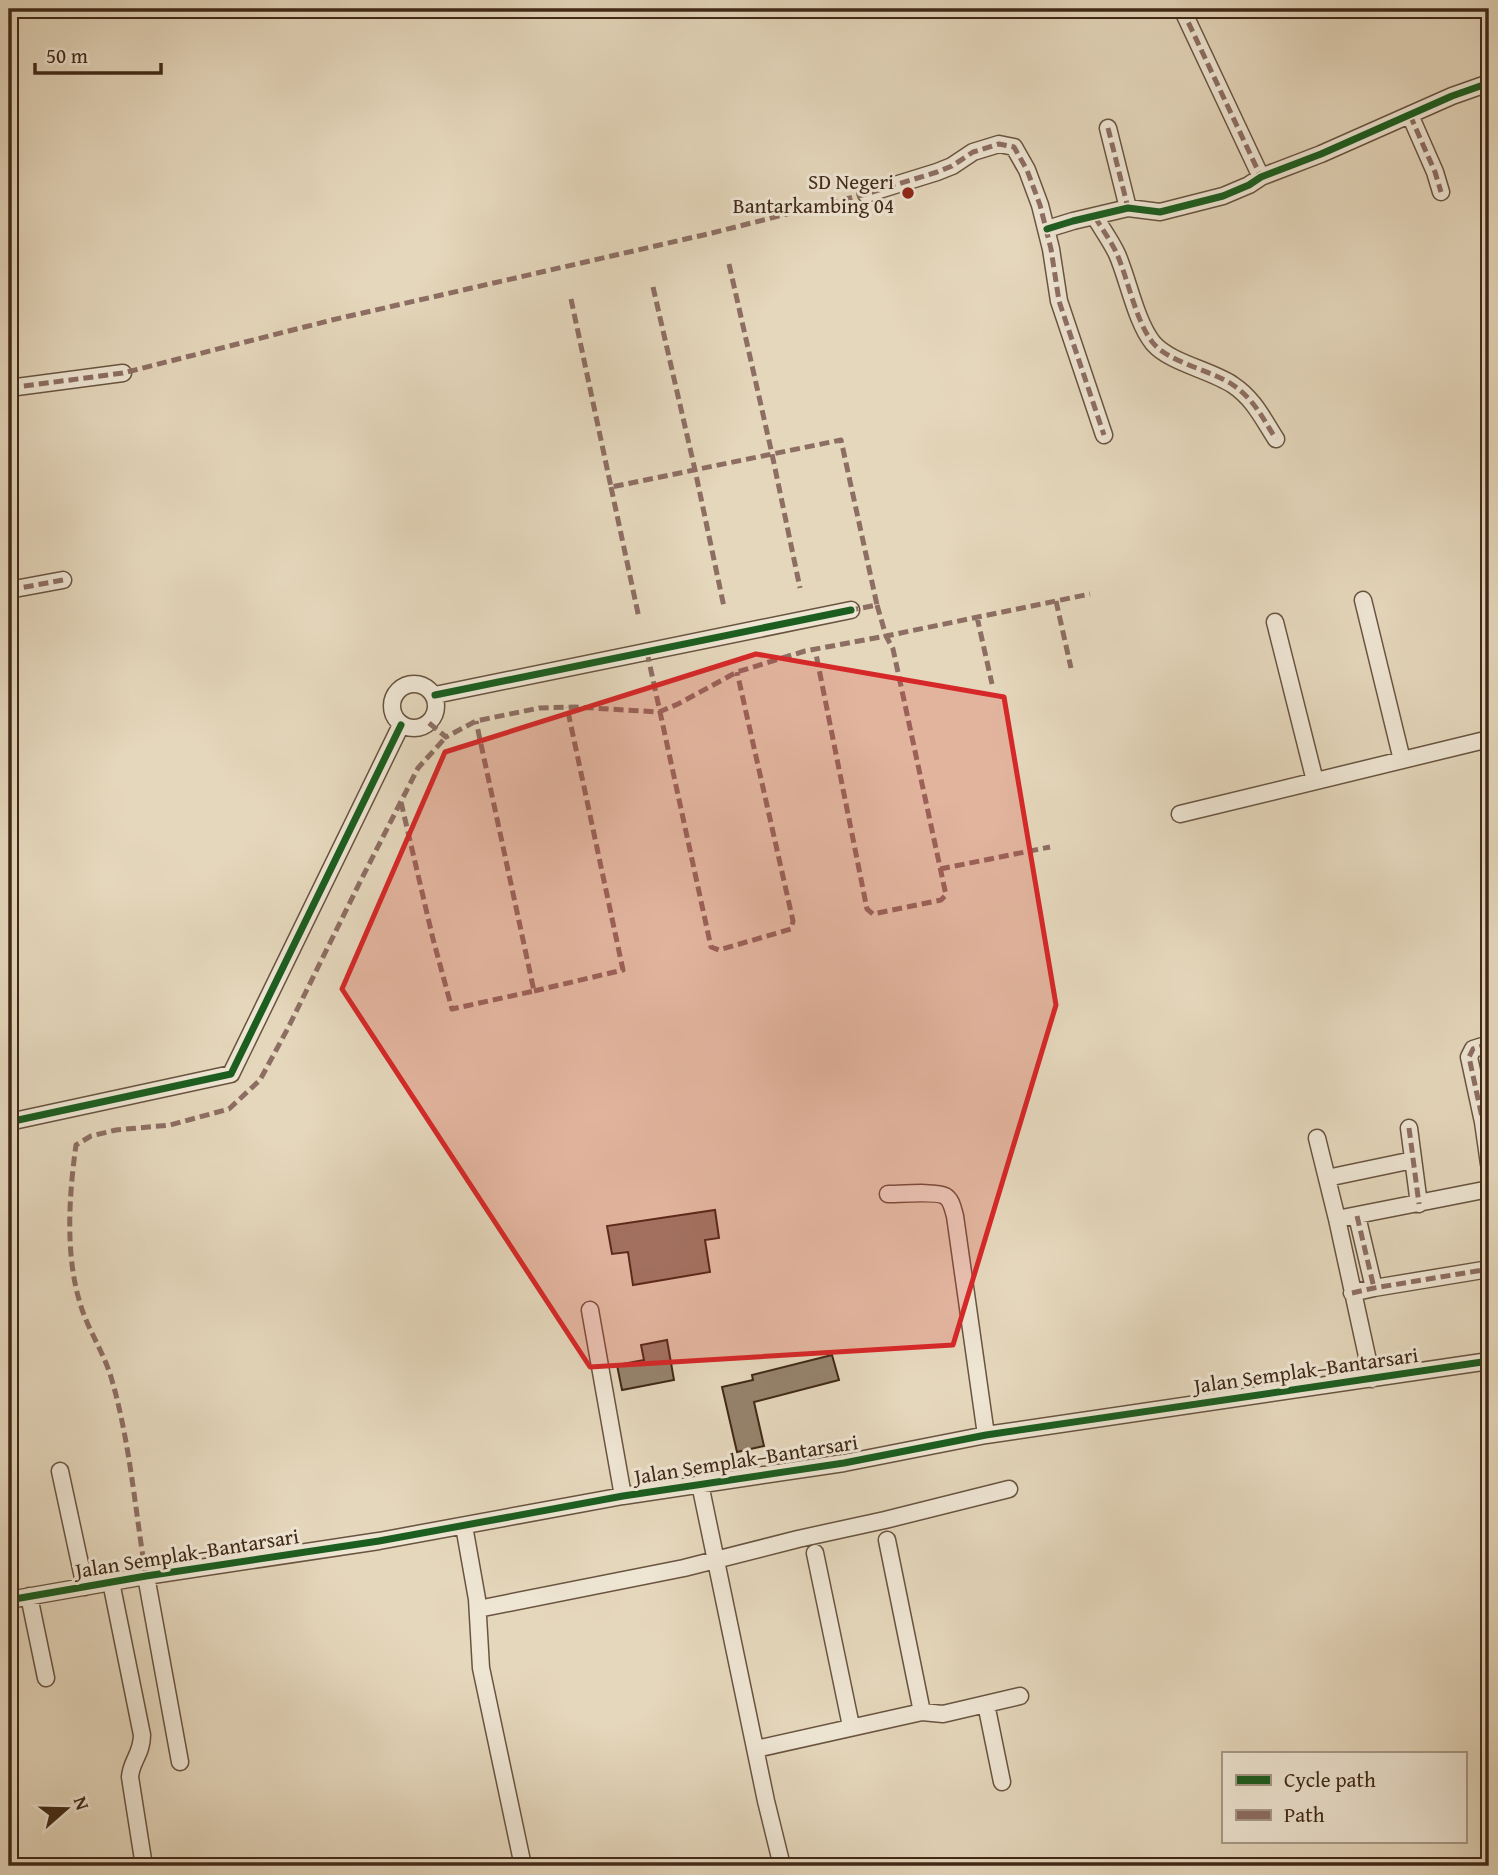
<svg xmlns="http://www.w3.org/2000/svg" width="1498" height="1875" font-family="'Gentium Book Plus',serif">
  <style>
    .building { fill: #96836d; stroke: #402917; stroke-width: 2 }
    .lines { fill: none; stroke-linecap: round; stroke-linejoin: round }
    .minor-casing { stroke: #695440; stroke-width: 19 }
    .minor { stroke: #eee5d3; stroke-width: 16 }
    .quiet { stroke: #8d6e63; stroke-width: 5; stroke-dasharray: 10 5; stroke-linecap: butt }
    .cycleway-casing { stroke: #eee5d3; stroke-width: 11 }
    .cycleway { stroke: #1b5e20; stroke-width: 7 }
    .marked { fill: #d62828; fill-opacity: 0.2; stroke: #d62828; stroke-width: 5; stroke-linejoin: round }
    .poi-dot { fill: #8f2418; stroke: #eee5d3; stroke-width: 2.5 }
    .labels { text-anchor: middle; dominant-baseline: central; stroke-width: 6; stroke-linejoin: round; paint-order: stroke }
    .poi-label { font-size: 21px; fill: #402917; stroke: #eee5d3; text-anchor: end }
    .street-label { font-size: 21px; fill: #402917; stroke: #eee5d3 }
  </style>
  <rect width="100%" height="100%" fill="#e5d7bc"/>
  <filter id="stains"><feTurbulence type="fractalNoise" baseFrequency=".00286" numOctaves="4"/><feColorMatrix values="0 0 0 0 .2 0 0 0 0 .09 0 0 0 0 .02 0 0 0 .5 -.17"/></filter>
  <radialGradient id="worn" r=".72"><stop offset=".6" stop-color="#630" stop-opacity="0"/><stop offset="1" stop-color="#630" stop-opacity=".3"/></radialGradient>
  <!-- building -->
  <path class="building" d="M 715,1210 L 719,1238 L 705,1240 L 710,1272 L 633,1285 L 628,1252 L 612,1254 L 607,1226 Z
    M 667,1340 L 674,1380 L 622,1390 L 617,1365 L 644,1360 L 641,1345 Z
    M 832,1355 L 839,1380 L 754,1402 L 764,1446 L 737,1452 L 722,1387 L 753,1380 L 752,1375 Z"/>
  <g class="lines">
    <defs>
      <path id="minor" d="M 1182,9 L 1261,177
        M 1410,115 L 1435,172 L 1441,192
        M 1108,128 L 1128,208
        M 866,194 L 937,172 L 952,166 L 973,152 L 999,144 L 1014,147 L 1027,170 L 1040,205 L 1051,249 L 1059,301 L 1104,435
        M 1095,217 C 1102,229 1111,241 1117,254 C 1128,279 1136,322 1153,343 C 1170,363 1211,370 1233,385 C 1254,399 1263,419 1276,439
        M 1047,229 L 1073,221 L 1128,208 L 1160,212 L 1223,196 L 1249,185 L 1261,177 L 1321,154 L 1452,96 L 1489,83
        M 9,388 L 123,373
        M 9,590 L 63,580
        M 1363,600 L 1402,760
        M 1275,622 L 1315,781
        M392 706a22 22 0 1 1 44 0a22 22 0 1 1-44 0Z
        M 435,695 L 851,610
        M 1180,814 L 1489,739
        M 1489,1044 L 1473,1049 L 1469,1057 L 1483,1122 L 1489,1164
        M 9,1122 L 231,1074 L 401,725
        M 1409,1128 L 1419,1204
        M 1317,1138 L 1337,1219 L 1372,1379
        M 1327,1178 L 1413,1160
        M 888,1194 C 899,1194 937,1191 945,1196 C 952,1200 953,1210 955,1216 L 986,1435
        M 1357,1216 L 1374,1288
        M 1337,1219 L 1489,1189
        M 1352,1293 L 1374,1288 L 1489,1269
        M 590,1310 L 623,1496
        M 60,1471 L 85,1587
        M 700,1484 L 766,1801 L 782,1866
        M 464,1526 L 477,1599 L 481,1668 L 523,1866
        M 815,1553 L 851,1726
        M 146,1576 L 180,1762
        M 111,1582 L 142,1735 C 142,1754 131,1761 130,1777 L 144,1866
        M 29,1596 L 46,1678
        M 9,1600 L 146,1576 L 379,1541 L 623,1496 L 844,1463 L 986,1435 L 1489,1361
        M 478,1609 L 684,1568 L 798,1539 L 885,1520 L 1009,1489
        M 986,1704 L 1002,1782
        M 922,1712 L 943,1714 L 1020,1696
        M 756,1749 L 922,1712 L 887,1540"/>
    </defs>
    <!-- minor casing -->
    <use href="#minor" class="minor-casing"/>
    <!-- minor -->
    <use href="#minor" class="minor"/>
    <!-- quiet -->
    <path class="quiet" d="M 1182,9 L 1261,177
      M 1410,115 L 1435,172 L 1441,192
      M 1108,128 L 1128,208
      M 1095,217 C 1102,229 1111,241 1117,254 C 1128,279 1136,322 1153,343 C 1170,363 1211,370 1233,385 C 1254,399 1263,419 1276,439
      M 729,264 L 772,454 L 800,588
      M 653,287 L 695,470 L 724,607
      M 571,299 L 611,487 L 841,440 L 877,605 L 851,610
      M 9,388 L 123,373 L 332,320 L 712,233 L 866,194 L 937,172 L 952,166 L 973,152 L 999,144 L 1014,147 L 1027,170 L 1040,205 L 1051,249 L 1059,301 L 1104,435
      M 611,487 L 639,618
      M 9,590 L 63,580
      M 1056,601 L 1071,668
      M 877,605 L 886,636 L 1090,594
      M 977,617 L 992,684
      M 647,652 L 711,947 L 719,950 L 791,929 L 793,921 L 737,672
      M 429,723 L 446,737 L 476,721 L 539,708 L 575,707 L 659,712 L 678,704 L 737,672 L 805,651 L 886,636 L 893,649 L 946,895 L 941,900 L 873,914 L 867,909 L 815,649
      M 401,802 L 433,939 L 452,1009 L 534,991 L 476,721
      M 940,869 L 1050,847
      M 534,991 L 623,970 L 567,707
      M 1489,1044 L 1473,1049 L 1469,1057 L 1483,1122 L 1489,1164
      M 1409,1128 L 1419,1204
      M 1357,1216 L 1374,1288
      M 1352,1293 L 1374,1288 L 1489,1269
      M 146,1576 C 135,1510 130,1441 111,1377 C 103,1351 87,1328 80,1303 C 65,1254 69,1195 76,1145 L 91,1136 L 116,1130 L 170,1125 L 229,1109 L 260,1080 L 288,1028 L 361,880 L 418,768 L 446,737"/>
    <defs>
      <path id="cycleway" d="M 1047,229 L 1073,221 L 1128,208 L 1160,212 L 1223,196 L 1249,185 L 1261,177 L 1321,154 L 1452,96 L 1489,83
        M 435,695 L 851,610
        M 9,1122 L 231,1074 L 401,725
        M 9,1600 L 146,1576 L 379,1541 L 623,1496 L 844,1463 L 986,1435 L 1489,1361"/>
    </defs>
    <!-- cycleway casing -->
    <use href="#cycleway" class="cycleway-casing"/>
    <!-- cycleway -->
    <use href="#cycleway" class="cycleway"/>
  </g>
  <!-- marked area -->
  <path class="marked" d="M 756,654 L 1004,697 L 1056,1005 L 953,1345 L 590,1367 L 342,989 L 445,752 Z"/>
  <!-- markers -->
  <circle class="poi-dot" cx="908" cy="193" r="7"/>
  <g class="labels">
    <!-- poi labels -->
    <g class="poi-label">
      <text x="894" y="181">SD Negeri<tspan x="894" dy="24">Bantarkambing 04</tspan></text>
    </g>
    <!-- street labels -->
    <g class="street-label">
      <text transform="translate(1306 1370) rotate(-8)">Jalan Semplak–Bantarsari</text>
      <text transform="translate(746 1459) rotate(-9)">Jalan Semplak–Bantarsari</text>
      <text transform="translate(187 1553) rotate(-9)">Jalan Semplak–Bantarsari</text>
    </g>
  </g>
  <!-- margin -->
  <rect width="1498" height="1875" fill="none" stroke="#e5d7bc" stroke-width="35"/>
  <rect x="10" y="10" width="1477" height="1854" fill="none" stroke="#402917" stroke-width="3.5"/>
  <rect x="18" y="18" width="1463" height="1840" fill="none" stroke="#402917" stroke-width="2"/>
  <!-- legend -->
  <rect x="1222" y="1752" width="245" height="91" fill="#eee5d3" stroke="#a89a88" stroke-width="2"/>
  <rect x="1236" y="1775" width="35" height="10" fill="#1b5e20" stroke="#a89a88" stroke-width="2"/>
  <text x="1284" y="1787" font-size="21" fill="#402917">Cycle path</text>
  <rect x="1236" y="1810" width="35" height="10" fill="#8d6e63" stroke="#a89a88" stroke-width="2"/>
  <text x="1284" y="1822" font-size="21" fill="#402917">Path</text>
  <!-- north arrow -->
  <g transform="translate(66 1809) rotate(70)" stroke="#eee5d3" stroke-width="5" paint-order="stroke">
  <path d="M0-5L12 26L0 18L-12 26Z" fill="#402917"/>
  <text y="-10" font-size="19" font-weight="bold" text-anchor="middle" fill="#402917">N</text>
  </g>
  <!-- scale -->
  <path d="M35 63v10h126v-10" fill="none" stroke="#402917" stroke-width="3.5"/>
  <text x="46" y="63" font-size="21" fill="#402917" stroke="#eee5d3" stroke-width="5" paint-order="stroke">50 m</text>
  <rect width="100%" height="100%" filter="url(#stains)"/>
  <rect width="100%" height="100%" fill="url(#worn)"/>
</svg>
